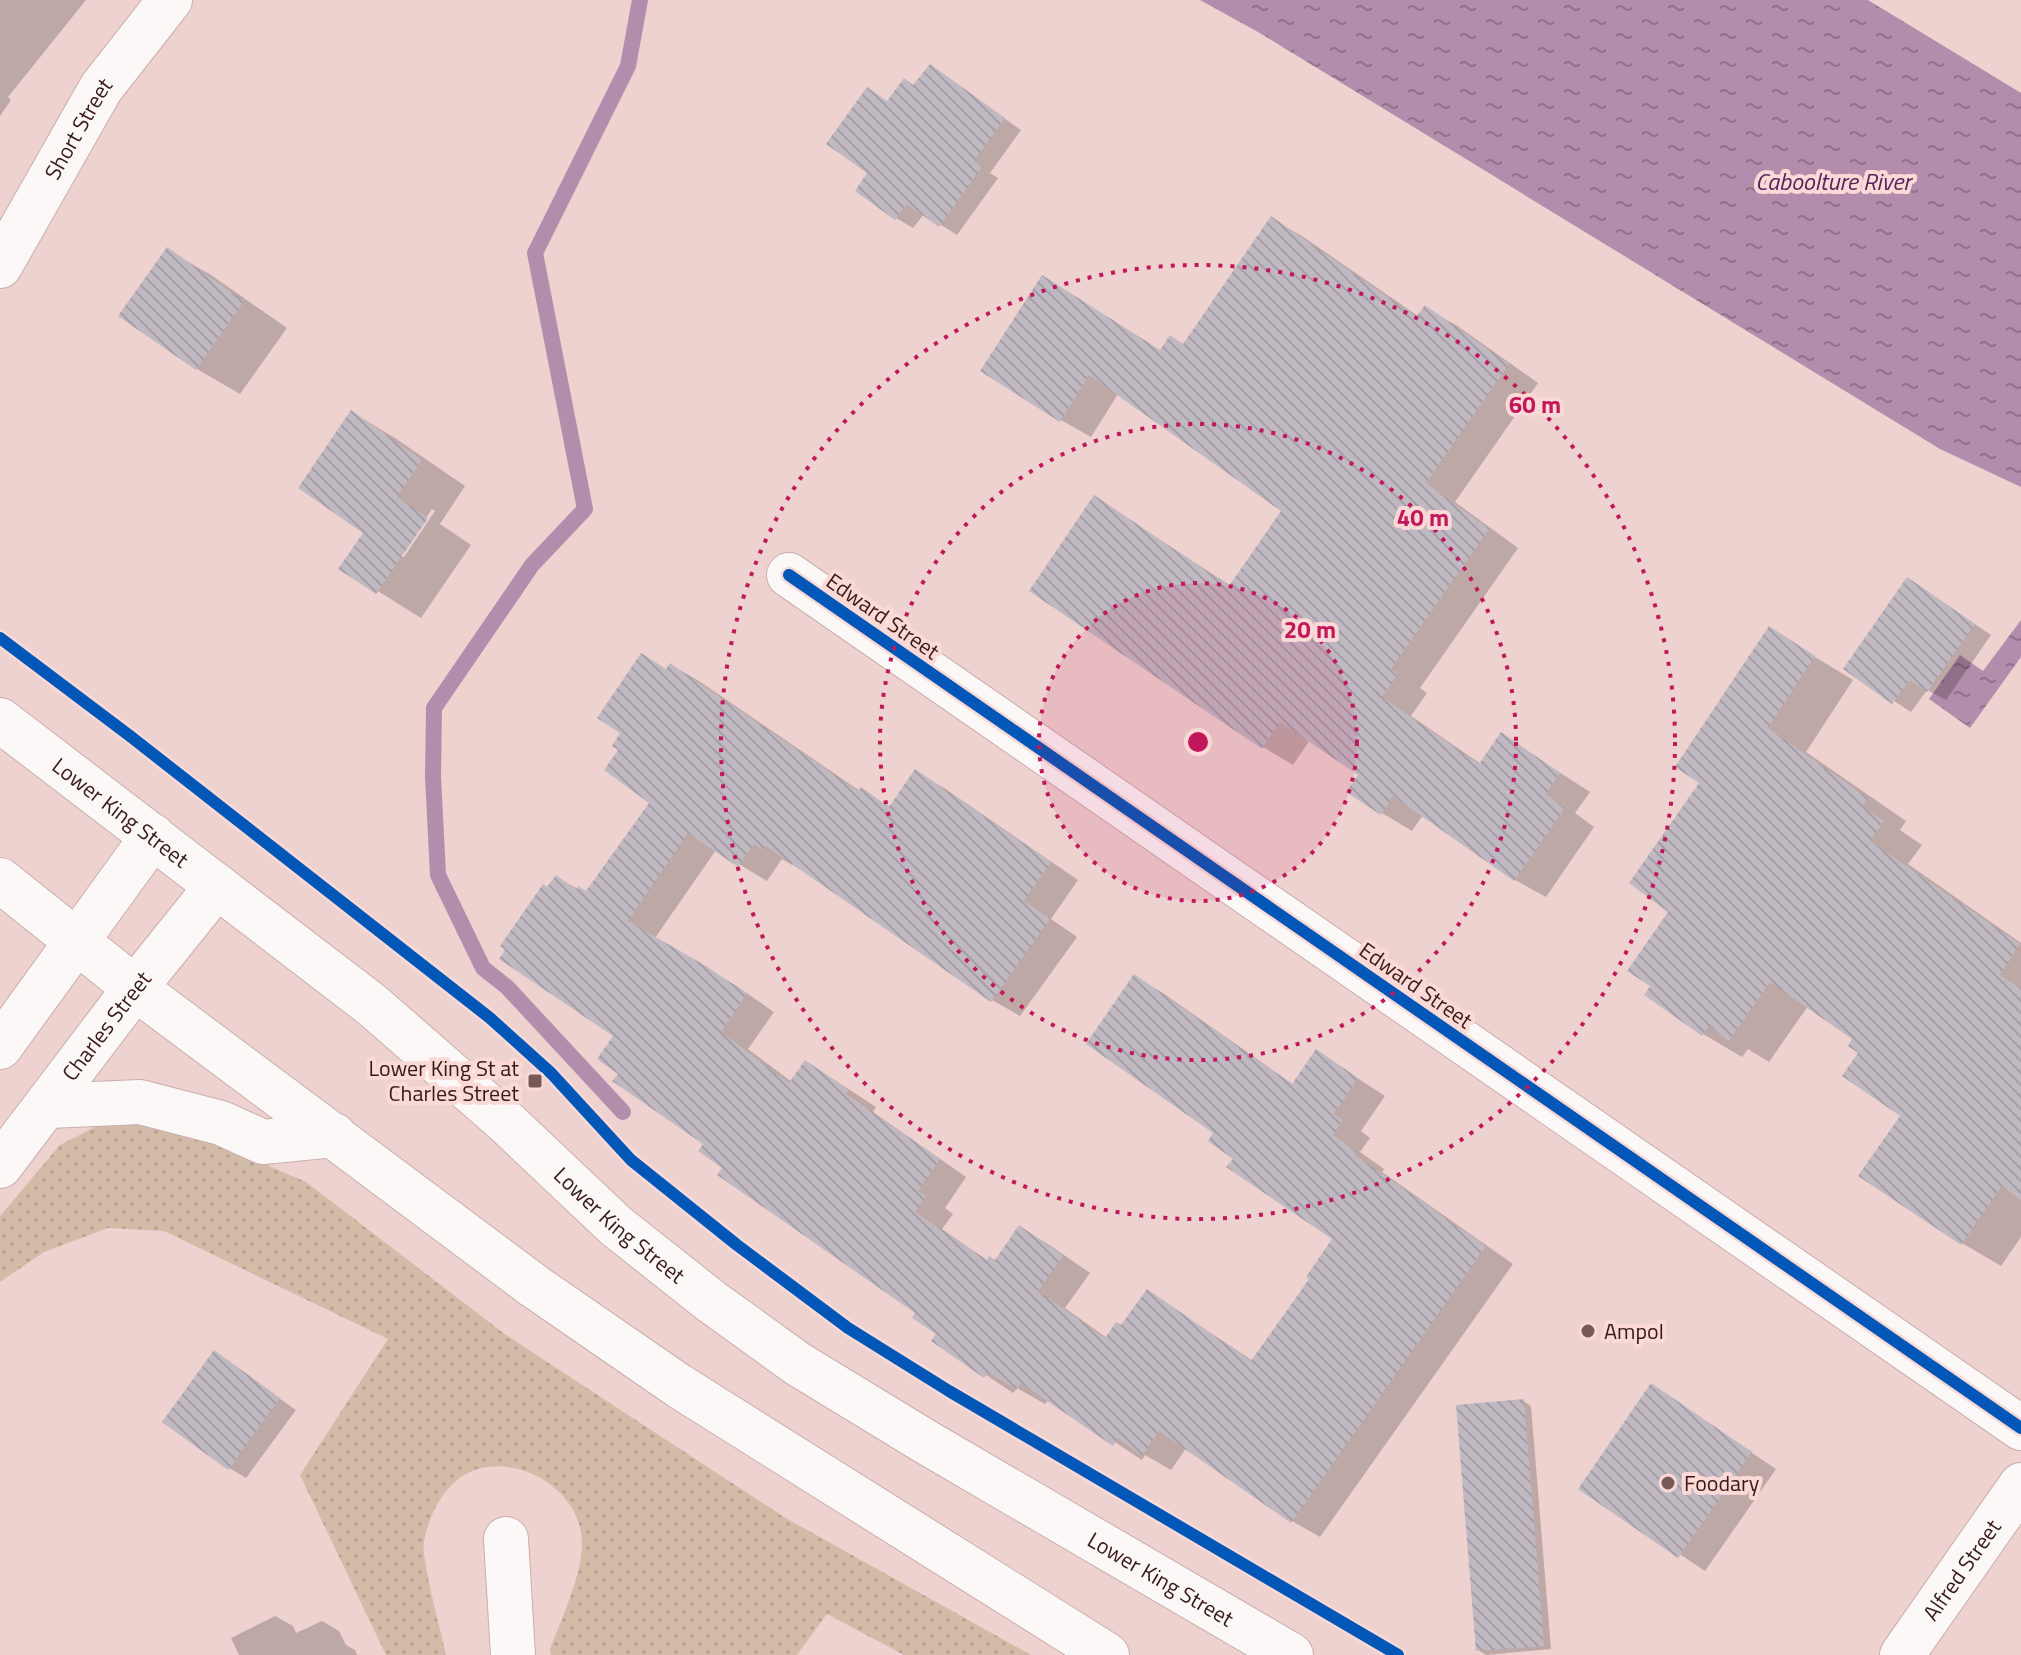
<svg xmlns="http://www.w3.org/2000/svg" width="2021" height="1655" font-family="'Titillium Web',sans-serif">
  <style>
    .grass { fill: url(#grass-dots) }
    .water { fill: url(#water-ripples) }
    .shadow { fill: #0003; fill-rule: evenodd }
    .lines { fill: none; stroke-linecap: round; stroke-linejoin: round }
    .stream { stroke: #b28dac; stroke-width: 16 }
    .building { fill: url(#building-back-hatch) }
    .street-casing { stroke: #caaeac; stroke-width: 46 }
    .secondary-casing { stroke: #caaeac; stroke-width: 46 }
    .primary-casing { stroke: #caaeac; stroke-width: 46 }
    .street { stroke: #fcf8f8; stroke-width: 44 }
    .secondary { stroke: #fcf8f8; stroke-width: 44 }
    .primary { stroke: #fcf8f8; stroke-width: 44 }
    .cycleway-casing { stroke: #fbd9d6; stroke-width: 17 }
    .cycleway { stroke: #0057b8; stroke-width: 12 }
    .ring { fill: none; stroke: #c2185b; stroke-width: 4; stroke-dasharray: 4 8 }
    .poi-dot { fill: #775a58; stroke: #fbd9d6; stroke-width: 3 }
    .labels { text-anchor: middle; dominant-baseline: central; stroke-width: 8; stroke-linejoin: round; paint-order: stroke }
    .street-label { font-size: 22px; fill: #371917; stroke: #fbd9d6 }
    .poi-label { font-size: 22px; fill: #371917; stroke: #fbd9d6; text-anchor: start }
    .water-label { font-size: 24px; font-style: italic; fill: #58245d; stroke: #fbd9d6 }
    .centre { fill: #c2185b; stroke: #fbd9d6; stroke-width: 4 }
    .ring-label { font-size: 24px; text-anchor: middle; font-weight: bold; fill: #c2185b; stroke: #fbd9d6; stroke-width: 8; stroke-linejoin: round; paint-order: stroke }
  </style>
  <defs>
    <pattern id="grass-dots" width="8" height="8" patternUnits="userSpaceOnUse" patternTransform="scale(2)"><rect width="8" height="8" fill="#d3bca7"/><path d="M2 2h.1M6 6h.1" fill="none" stroke="#b6a18f" stroke-width="1.8" stroke-linecap="round"/></pattern>
    <pattern id="water-ripples" width="26" height="14" patternUnits="userSpaceOnUse" patternTransform="scale(2)"><rect width="26" height="14" fill="#b28dac"/><path d="M2 4q2-2 4 0t4 0M15 11q2-2 4 0t4 0" fill="none" stroke="#92728b"/></pattern>
    <pattern id="building-back-hatch" width="6" height="6" patternUnits="userSpaceOnUse" patternTransform="scale(2)"><rect width="6" height="6" fill="#c0b9c2"/><path d="M-1 5l2 2M0 0l6 6M5-1l2 2" fill="none" stroke="#a69ea6"/></pattern>
  </defs>
  <rect width="100%" height="100%" fill="#edd2d0"/>
  <!-- grass -->
  <path class="grass" d="M 99,1125 L 156,1125 L 234,1151 L 306,1182 L 506,1335 L 784,1517 L 1031,1655 L 904,1655 L 827,1614 L 797,1655 L 551,1655 L 550,1649 C 561,1621 583,1572 582,1543 C 582,1495 528,1458 482,1468 C 449,1475 430,1510 424,1541 C 420,1556 442,1634 446,1655 L 386,1655 L 300,1475 L 388,1339 L 164,1231 L 108,1228 L 44,1252 L 0,1282 L 0,1216 L 60,1145 Z"/>
  <!-- water -->
  <path class="water" d="M 1200,0 L 1868,0 L 2021,93 L 2021,487 L 1940,449 L 1258,32 Z
    M 2021,620 L 2021,657 L 1970,728 L 1929,699 L 1960,655 L 1983,671 Z"/>
  <!-- shadow -->
  <path class="shadow" d="M 0,0 L 86,0 L 8,97 L 11,100 L 0,116 Z
    M 930,66 L 1021,130 L 990,173 L 998,178 L 957,235 L 924,214 L 913,228 L 896,218 L 870,173 L 889,102 L 915,87 Z
    M 1272,219 L 1302,236 L 1418,316 L 1425,308 L 1456,325 L 1538,383 L 1455,502 L 1518,548 L 1420,688 L 1427,693 L 1411,716 L 1481,764 L 1502,735 L 1590,792 L 1575,813 L 1594,827 L 1546,897 L 1515,880 L 1423,815 L 1412,831 L 1382,813 L 1360,775 L 1310,740 L 1293,765 L 1263,747 L 1095,498 L 1231,586 L 1284,510 L 1118,394 L 1091,437 L 1061,420 L 1043,277 L 1161,351 L 1184,345 Z
    M 167,250 L 211,275 L 287,328 L 240,394 L 197,369 Z
    M 352,412 L 395,438 L 465,486 L 440,524 L 471,545 L 421,618 L 341,568 L 366,532 ZM 432,509 L 435,511 L 404,557 L 399,557 Z
    M 1925,590 L 1991,635 L 1946,700 L 1927,690 L 1911,712 L 1845,669 Z
    M 1769,629 L 1853,680 L 1806,752 L 1906,821 L 1900,830 L 1922,845 L 1908,864 L 2021,943 L 2021,1237 L 2001,1266 L 1962,1243 L 1903,1116 L 1861,1053 L 1855,1039 L 1808,1006 L 1769,1062 L 1748,1049 L 1742,1057 L 1703,1034 L 1652,986 L 1702,782 Z
    M 671,665 L 699,681 L 860,791 L 891,807 L 916,772 L 944,788 L 1078,880 L 1051,919 L 1077,937 L 1020,1016 L 992,1000 L 793,862 L 792,865 L 782,859 L 767,881 L 716,850 L 655,938 L 735,985 L 774,1012 L 748,1049 L 792,1082 L 805,1063 L 833,1079 L 876,1107 L 873,1112 L 966,1177 L 945,1208 L 953,1214 L 942,1229 L 988,1261 L 996,1262 L 1020,1228 L 1048,1244 L 1090,1273 L 1065,1308 L 1107,1338 L 1122,1328 L 1147,1291 L 1253,1361 L 1312,1278 L 1335,1239 L 1236,1158 L 1216,1133 L 1135,977 L 1163,993 L 1294,1085 L 1317,1052 L 1385,1096 L 1361,1131 L 1370,1138 L 1360,1152 L 1384,1169 L 1382,1172 L 1513,1264 L 1320,1537 L 1292,1521 L 1187,1447 L 1171,1470 L 1145,1455 L 1142,1460 L 1049,1399 L 1045,1404 L 1017,1388 L 1013,1393 L 934,1340 L 939,1334 L 918,1313 L 725,1168 L 706,1144 L 620,1073 L 616,1036 L 508,949 L 556,878 L 587,893 L 651,802 L 668,671 Z
    M 215,1353 L 296,1410 L 246,1478 L 229,1468 Z
    M 1652,1386 L 1776,1469 L 1705,1571 L 1581,1488 Z
    M 1523,1401 L 1531,1406 L 1551,1649 L 1486,1655 L 1478,1650 Z
    M 275,1616 L 293,1626 L 296,1633 L 322,1621 L 339,1631 L 346,1645 L 355,1650 L 357,1655 L 239,1655 L 231,1638 Z"/>
  <g class="lines">
    <!-- stream -->
    <path class="stream" d="M 623,1112 L 507,987 L 483,968 L 438,875 L 433,777 L 434,708 L 532,565 L 585,509 L 535,253 L 628,66 L 640,0"/>
  </g>
  <!-- building -->
  <path class="building" d="M 930,64 L 1005,118 L 974,161 L 982,167 L 939,227 L 907,204 L 895,220 L 855,191 L 867,173 L 826,144 L 867,87 L 887,101 L 904,78 L 913,85 Z
    M 1271,216 L 1416,317 L 1425,305 L 1509,364 L 1426,483 L 1489,529 L 1391,669 L 1398,674 L 1382,697 L 1479,764 L 1501,732 L 1560,773 L 1546,794 L 1565,808 L 1514,881 L 1393,796 L 1381,815 L 1346,792 L 1358,775 L 1280,722 L 1262,749 L 1029,591 L 1094,495 L 1229,586 L 1281,511 L 1089,375 L 1060,422 L 980,371 L 1042,275 L 1160,350 L 1170,335 L 1183,344 Z
    M 167,247 L 244,301 L 196,370 L 118,316 Z
    M 351,410 L 422,460 L 397,497 L 428,518 L 376,594 L 338,569 L 363,533 L 298,488 Z
    M 1907,577 L 1975,624 L 1927,692 L 1910,680 L 1892,704 L 1843,669 Z
    M 1769,626 L 1815,656 L 1768,728 L 1868,798 L 1862,806 L 1884,821 L 1870,841 L 2020,944 L 2000,975 L 2021,989 L 2021,1200 L 2002,1186 L 1961,1245 L 1858,1176 L 1900,1116 L 1842,1076 L 1858,1053 L 1848,1046 L 1852,1039 L 1770,982 L 1729,1041 L 1709,1026 L 1702,1036 L 1644,995 L 1650,986 L 1627,971 L 1668,912 L 1629,883 L 1699,783 L 1675,767 Z
    M 641,653 L 666,669 L 670,663 L 858,791 L 861,787 L 889,807 L 915,769 L 1051,862 L 1024,901 L 1050,919 L 991,1002 L 766,846 L 763,850 L 754,844 L 738,867 L 688,833 L 628,921 L 706,966 L 747,994 L 721,1032 L 789,1083 L 805,1060 L 849,1090 L 846,1094 L 940,1159 L 918,1191 L 926,1196 L 915,1212 L 987,1260 L 989,1256 L 995,1260 L 1019,1225 L 1063,1256 L 1038,1291 L 1105,1338 L 1116,1322 L 1121,1325 L 1147,1289 L 1251,1361 L 1309,1279 L 1306,1277 L 1332,1239 L 1226,1167 L 1233,1159 L 1208,1141 L 1213,1133 L 1086,1044 L 1134,974 L 1292,1084 L 1316,1049 L 1358,1078 L 1334,1114 L 1343,1120 L 1333,1135 L 1357,1152 L 1355,1155 L 1486,1246 L 1291,1523 L 1159,1431 L 1142,1456 L 1118,1438 L 1113,1446 L 1021,1383 L 1016,1390 L 989,1372 L 984,1378 L 931,1341 L 936,1334 L 912,1318 L 915,1313 L 717,1175 L 722,1168 L 698,1151 L 703,1144 L 612,1081 L 618,1074 L 597,1059 L 613,1036 L 499,959 L 505,950 L 500,946 L 543,884 L 547,887 L 556,875 L 577,890 L 578,886 L 586,891 L 649,803 L 604,770 L 618,750 L 612,746 L 620,733 L 597,718 Z
    M 214,1350 L 280,1398 L 228,1470 L 162,1422 Z
    M 1651,1383 L 1752,1452 L 1678,1558 L 1578,1489 Z
    M 1524,1399 L 1544,1646 L 1476,1651 L 1456,1405 Z"/>
  <g class="lines">
    <defs>
      <g id="street">
        <path id="s1" d="M 0,266 L 101,88 L 170,0"/>
        <path d="M 789,575 L 2021,1428"/>
        <path d="M 506,1539 L 513,1655"/>
      </g>
      <g id="secondary">
        <path d="M 0,1047 L 153,836"/>
        <path id="s2" d="M 0,1166 L 135,988 L 217,886"/>
        <path id="s3" d="M 1902,1655 L 2021,1485"/>
      </g>
      <g id="primary">
        <path id="s4" d="M 0,720 L 372,1005 L 506,1122 L 616,1226 L 712,1302 L 798,1364 L 926,1442 L 1291,1655"/>
        <path d="M 0,880 L 135,988 L 534,1286 L 679,1386 L 1107,1655"/>
        <path d="M 48,1106 L 140,1102 L 221,1123 L 263,1142 L 334,1135"/>
      </g>
    </defs>
    <!-- street casing -->
    <use href="#street" class="street-casing"/>
    <!-- secondary casing -->
    <use href="#secondary" class="secondary-casing"/>
    <!-- primary casing -->
    <use href="#primary" class="primary-casing"/>
    <!-- street -->
    <use href="#street" class="street"/>
    <!-- secondary -->
    <use href="#secondary" class="secondary"/>
    <!-- primary -->
    <use href="#primary" class="primary"/>
    <defs>
      <path id="cycleway" d="M 789,575 L 2021,1428
        M 0,638 L 130,736 L 490,1018 L 551,1073 L 631,1160 L 737,1245 L 848,1328 L 949,1391 L 1398,1655"/>
    </defs>
    <!-- cycleway casing -->
    <use href="#cycleway" class="cycleway-casing"/>
    <!-- cycleway -->
    <use href="#cycleway" class="cycleway"/>
  </g>
  <!-- distance rings -->
  <circle cx="1198" cy="742" r="159" fill="#c2185b" fill-opacity=".12"/>
  <g class="ring">
    <circle cx="1198" cy="742" r="159"/>
    <circle cx="1198" cy="742" r="318"/>
    <circle cx="1198" cy="742" r="477"/>
  </g>
  <!-- markers -->
  <g class="poi-dot">
    <rect x="527" y="1073" width="16" height="16" rx="4"/>
    <circle cx="1588" cy="1331" r="8"/>
    <circle cx="1668" cy="1483" r="8"/>
  </g>
  <g class="labels">
    <!-- street labels -->
    <g class="street-label">
      <text stroke="none"><textPath href="#s1" startOffset="158">Short Street</textPath></text>
      <text transform="translate(883 616) rotate(35)">Edward Street</text>
      <text stroke="none"><textPath href="#s4" startOffset="152">Lower King Street</textPath></text>
      <text transform="translate(1416 985) rotate(35)">Edward Street</text>
      <text stroke="none"><textPath href="#s2" startOffset="176">Charles Street</textPath></text>
      <text stroke="none"><textPath href="#s4" startOffset="800">Lower King Street</textPath></text>
      <text stroke="none"><textPath href="#s3" startOffset="104">Alfred Street</textPath></text>
      <text stroke="none"><textPath href="#s4" startOffset="1448">Lower King Street</textPath></text>
    </g>
    <!-- poi labels -->
    <g class="poi-label">
      <text x="519" y="1068" text-anchor="end">Lower King St at<tspan x="519" dy="25">Charles Street</tspan></text>
      <text x="1604" y="1331">Ampol</text>
      <text x="1684" y="1483">Foodary</text>
    </g>
    <!-- water labels -->
    <g class="water-label">
      <text x="1833" y="181">Caboolture River</text>
    </g>
  </g>
  <circle cx="1198" cy="742" r="12" class="centre"/>
  <g class="ring-label">
    <text x="1535" y="413">60 m</text>
    <text x="1423" y="526">40 m</text>
    <text x="1310" y="638">20 m</text>
  </g>
</svg>
